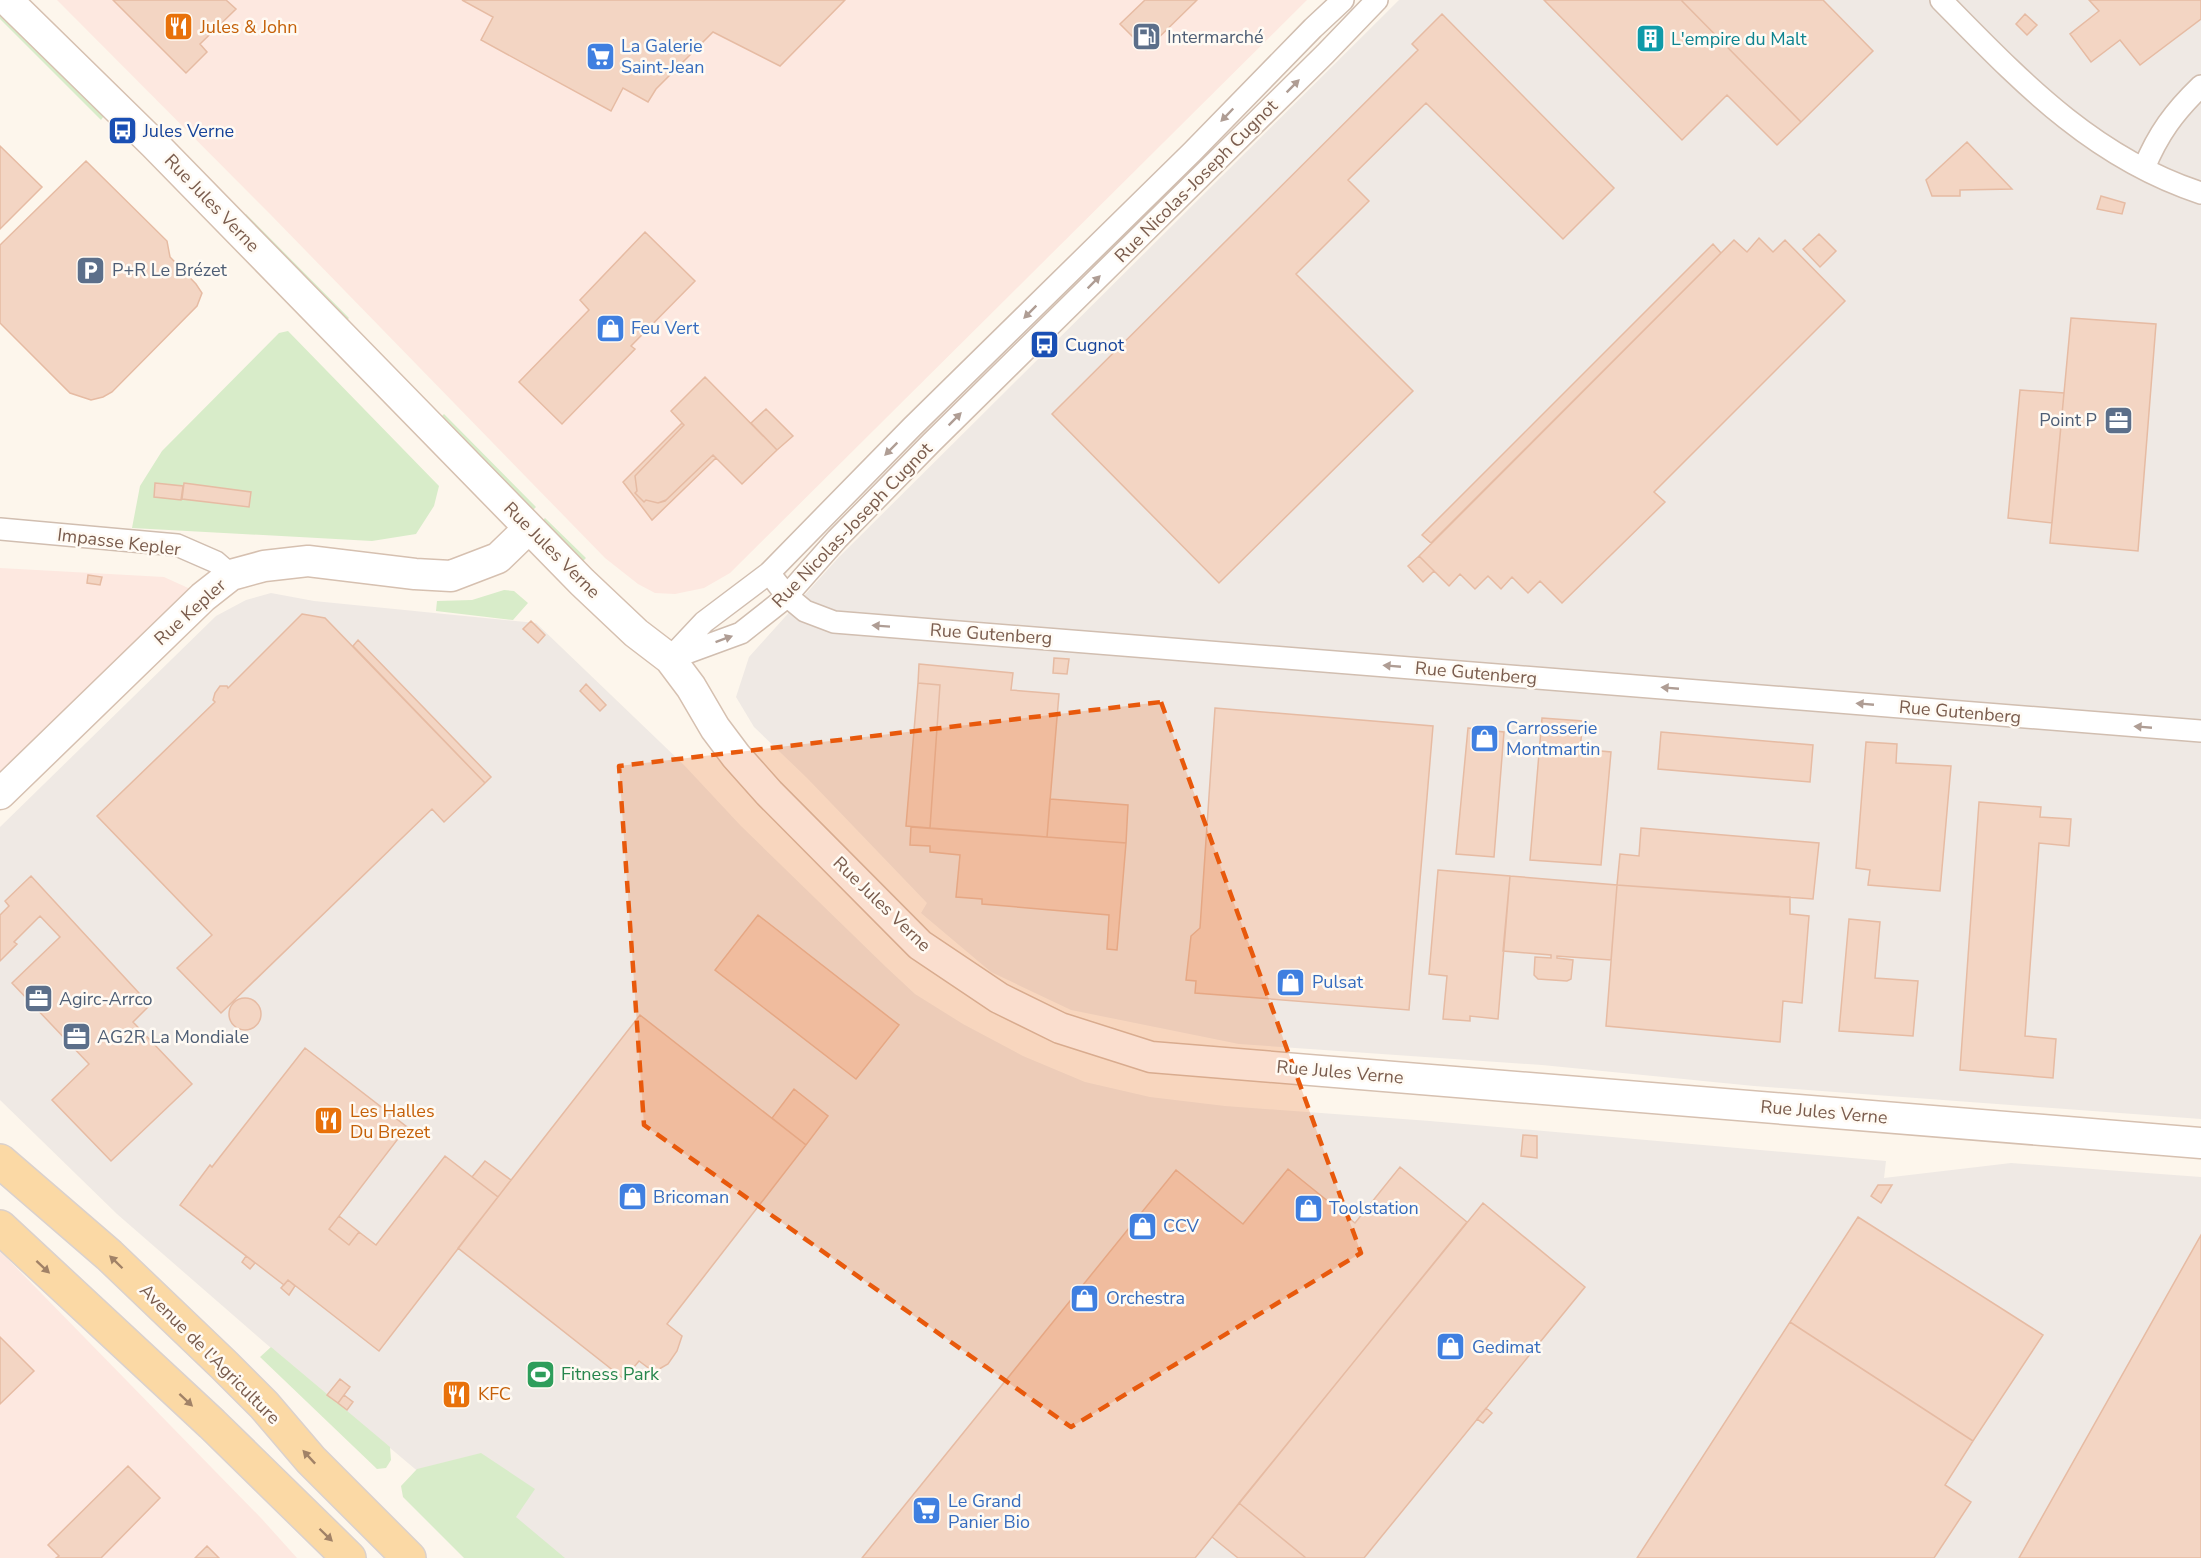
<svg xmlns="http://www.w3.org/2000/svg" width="2201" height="1558" font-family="'Nunito Sans',sans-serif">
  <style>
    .commercial { fill: #fde8e0 }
    .industrial { fill: #efe9e4 }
    .green { fill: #d8ecc9 }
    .building { fill: #f3d5c3; stroke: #e6bba3; stroke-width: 1.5 }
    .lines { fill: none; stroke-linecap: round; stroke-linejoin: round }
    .minor-casing { stroke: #d1beb0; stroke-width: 24 }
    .secondary-casing { stroke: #d6c0b0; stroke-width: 33 }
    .primary-casing { stroke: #dad1cd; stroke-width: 36 }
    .minor { stroke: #fff; stroke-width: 21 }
    .secondary { stroke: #fff; stroke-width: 30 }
    .primary { stroke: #fbd9a5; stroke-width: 33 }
    .oneway { fill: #af9d94 }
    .oneway2 { fill: #a18267 }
    .marked { fill: #e8590c; fill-opacity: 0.2; stroke: #e8590c; stroke-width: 4.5; stroke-dasharray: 12 8; stroke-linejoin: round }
    .labels { text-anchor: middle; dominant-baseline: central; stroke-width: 5; stroke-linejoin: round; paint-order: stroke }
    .food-label { font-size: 18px; fill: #c56008; stroke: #fffaf3; text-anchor: start }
    .service-label { font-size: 18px; fill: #4e5e75; stroke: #fffaf3; text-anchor: start }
    .culture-label { font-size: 18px; fill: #0d838f; stroke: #fffaf3; text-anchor: start }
    .shop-label { font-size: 18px; fill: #366cbe; stroke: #fffaf3; text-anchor: start }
    .transit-label { font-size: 18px; fill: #164399; stroke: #fffaf3; text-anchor: start }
    .street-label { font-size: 18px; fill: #7a5c4d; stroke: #fffaf3 }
    .leisure-label { font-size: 18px; fill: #27864d; stroke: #fffaf3; text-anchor: start }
  </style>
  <rect width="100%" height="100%" fill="#fdf6ec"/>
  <!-- commercial -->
  <path class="commercial" d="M 57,0 L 1307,0 L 730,573 L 704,588 L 675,594 L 655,593 L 638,584 L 605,558 L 270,214 Z
    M 0,568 L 164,577 L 197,592 L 0,779 Z
    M 0,1251 L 261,1518 L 297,1558 L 0,1558 Z"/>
  <!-- industrial -->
  <path class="industrial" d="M 1399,0 L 2201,0 L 2201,1119 L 1754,1086 L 1542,1065 L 1239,1044 L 1071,1010 L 991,972 L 921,913 L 927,903 L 807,778 L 754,727 L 736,697 L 749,657 L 839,557 Z
    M 271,593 L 314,601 L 536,623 L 684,765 L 741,826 L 886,967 L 915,994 L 963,1024 L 1023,1056 L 1085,1082 L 1150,1097 L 1225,1106 L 1430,1121 L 1886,1161 L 1884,1178 L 2011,1163 L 2201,1177 L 2201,1558 L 521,1558 L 264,1342 L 117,1214 L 0,1100 L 0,827 L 216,616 L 246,600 Z"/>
  <!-- green -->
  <path class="green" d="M 0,7 L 106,113 L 101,120 L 0,19 Z
    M 246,214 L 349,318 L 344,323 L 241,218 Z
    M 288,331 L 439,486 L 434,506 L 416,534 L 372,541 L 132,528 L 140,486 L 162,451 L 279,333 Z
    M 444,414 L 536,507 L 531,512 L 439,419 Z
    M 545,518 L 586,558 L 581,563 L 540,523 Z
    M 504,590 L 514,591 L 528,603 L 513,620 L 436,611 L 437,601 L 472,600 Z
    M 271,1347 L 390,1447 L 391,1460 L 386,1468 L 377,1469 L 260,1357 Z
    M 481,1453 L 535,1489 L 516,1517 L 565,1558 L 464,1558 L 403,1497 L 401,1486 L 417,1469 Z"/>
  <!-- building -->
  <path class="building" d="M 113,0 L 226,0 L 236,9 L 200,44 L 207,52 L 186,73 Z
    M 462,0 L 845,0 L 780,66 L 713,32 L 656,89 L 648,102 L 623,88 L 611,111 L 481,40 L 493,17 Z
    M 1145,0 L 1197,0 L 1146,50 L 1120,24 Z
    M 1544,0 L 1681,0 L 1801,122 L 1777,145 L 1727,95 L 1682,140 Z
    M 1681,0 L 1823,0 L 1873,51 L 1801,122 Z
    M 2089,0 L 2201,0 L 2201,19 L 2140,65 L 2120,40 L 2091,62 L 2070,34 L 2099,11 Z
    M 1442,14 L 1614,188 L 1563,239 L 1426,103 L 1348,180 L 1369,201 L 1296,274 L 1413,391 L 1219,583 L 1052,414 L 1418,50 L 1412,44 Z
    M 2025,14 L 2037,25 L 2027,35 L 2016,24 Z
    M 1967,142 L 2012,189 L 1960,190 L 1960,196 L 1932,196 L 1926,180 Z
    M 0,146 L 42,187 L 0,229 Z
    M 86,161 L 167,241 L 170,257 L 196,284 L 202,293 L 197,306 L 112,392 L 103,397 L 91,400 L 70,393 L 0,323 L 0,245 Z
    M 2101,196 L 2125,203 L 2122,214 L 2097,209 Z
    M 645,232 L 695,281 L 631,346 L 635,349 L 562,424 L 519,382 L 589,310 L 580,300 Z
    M 1819,234 L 1836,251 L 1820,267 L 1803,249 Z
    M 1759,238 L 1773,252 L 1785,240 L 1845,301 L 1654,492 L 1665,502 L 1562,603 L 1540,581 L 1528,593 L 1512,577 L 1501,589 L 1488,576 L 1475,589 L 1460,574 L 1449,586 L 1419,556 L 1734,240 L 1747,252 Z
    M 1713,244 L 1721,253 L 1431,543 L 1422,535 Z
    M 2071,318 L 2156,324 L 2138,551 L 2050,543 Z
    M 705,377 L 777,450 L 742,484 L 713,455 L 666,500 L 658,503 L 646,500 L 644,502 L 635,493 L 637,491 L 635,476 L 684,425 L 671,411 Z
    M 2020,390 L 2064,393 L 2052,523 L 2008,518 Z
    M 766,409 L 793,436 L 777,450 L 751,423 Z
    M 682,423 L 684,425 L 635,476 L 637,491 L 635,493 L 644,502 L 646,500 L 658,503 L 665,501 L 713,455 L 716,458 L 652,520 L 623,482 Z
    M 155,483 L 183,486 L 181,500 L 154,497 Z
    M 184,483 L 251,492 L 249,507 L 182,499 Z
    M 1419,556 L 1434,571 L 1423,582 L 1408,566 Z
    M 88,575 L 102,577 L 100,585 L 87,583 Z
    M 302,614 L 325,618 L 485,783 L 444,822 L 432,809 L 221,1013 L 177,968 L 212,935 L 97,816 L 215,702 L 213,700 L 215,693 L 220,686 L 227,686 L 228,688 Z
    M 531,621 L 545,635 L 538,643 L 523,629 Z
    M 358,640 L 491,777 L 485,783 L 353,646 Z
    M 1054,658 L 1069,659 L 1067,674 L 1053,673 Z
    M 919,664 L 1013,673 L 1011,690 L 1059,694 L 1047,837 L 930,828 L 940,685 L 918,683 Z
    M 918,683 L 940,685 L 930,828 L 906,826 Z
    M 586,684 L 606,705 L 600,711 L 580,691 Z
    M 1215,708 L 1433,726 L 1409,1010 L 1195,993 L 1196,981 L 1186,980 L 1191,936 L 1200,928 Z
    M 1542,718 L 1583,721 L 1580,749 L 1611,752 L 1601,865 L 1530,860 Z
    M 1468,728 L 1504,732 L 1494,857 L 1456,854 Z
    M 1661,732 L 1813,745 L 1810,782 L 1658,769 Z
    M 1866,742 L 1897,744 L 1896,763 L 1951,766 L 1940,891 L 1868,885 L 1870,870 L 1856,868 Z
    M 1050,799 L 1128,805 L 1126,843 L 1047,837 Z
    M 1979,802 L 2041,807 L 2040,817 L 2071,819 L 2069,846 L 2039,843 L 2025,1036 L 2056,1039 L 2053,1078 L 1960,1070 Z
    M 911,827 L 1126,843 L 1117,950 L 1107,949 L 1109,915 L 982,904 L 982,899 L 956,897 L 960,855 L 930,852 L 930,846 L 910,845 Z
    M 1641,828 L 1819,843 L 1813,899 L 1617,885 L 1620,854 L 1639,856 Z
    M 1438,870 L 1510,876 L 1498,1019 L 1470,1016 L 1470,1021 L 1443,1019 L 1447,976 L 1429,974 Z
    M 31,876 L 150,1005 L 133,1022 L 192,1084 L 111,1161 L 52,1100 L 89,1064 L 12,983 L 60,937 L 40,916 L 14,942 L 17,944 L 0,961 L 0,915 L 9,906 L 5,901 Z
    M 1510,876 L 1617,885 L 1611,960 L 1557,956 L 1557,958 L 1573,960 L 1571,979 L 1567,981 L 1538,979 L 1534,975 L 1535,957 L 1551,958 L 1551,955 L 1503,951 Z
    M 1617,885 L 1790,897 L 1790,914 L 1809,916 L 1802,1003 L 1783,1001 L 1780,1042 L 1606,1026 Z
    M 758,915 L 899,1025 L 856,1079 L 715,970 Z
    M 1849,919 L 1880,922 L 1875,978 L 1918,981 L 1913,1036 L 1839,1031 Z
    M229 1014a16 16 0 1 1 32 0a16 16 0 1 1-32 0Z
    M 640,1015 L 806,1145 L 667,1324 L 682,1336 L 677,1351 L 668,1364 L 654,1372 L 639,1361 L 624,1379 L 458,1248 Z
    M 305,1048 L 407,1127 L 329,1229 L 349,1245 L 359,1232 L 376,1245 L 445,1156 L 498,1197 L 379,1351 L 288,1280 L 284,1285 L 180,1205 L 210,1165 L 212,1167 Z
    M 794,1089 L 828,1116 L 806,1145 L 772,1118 Z
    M 1523,1135 L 1537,1136 L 1537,1158 L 1521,1156 Z
    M 485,1161 L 511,1180 L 498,1197 L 472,1177 Z
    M 1400,1167 L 1467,1222 L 1195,1558 L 862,1558 L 1176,1170 L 1243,1224 L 1288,1169 L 1355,1223 Z
    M 1878,1185 L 1892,1185 L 1881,1203 L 1871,1196 Z
    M 1483,1203 L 1585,1287 L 1364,1558 L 1306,1558 L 1239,1503 Z
    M 339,1216 L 359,1232 L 349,1245 L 329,1229 Z
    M 1858,1217 L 2043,1335 L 1973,1441 L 1790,1322 Z
    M 2201,1235 L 2201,1558 L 2019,1558 Z
    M 246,1256 L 255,1263 L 250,1269 L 242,1262 Z
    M 288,1280 L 295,1286 L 289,1295 L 281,1288 Z
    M 1790,1322 L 1973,1441 L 1945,1485 L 1971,1502 L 1934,1558 L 1637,1558 Z
    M 0,1337 L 34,1371 L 0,1404 Z
    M 340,1379 L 350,1387 L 338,1403 L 327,1395 Z
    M 344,1395 L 353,1402 L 347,1410 L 338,1403 Z
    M 1486,1408 L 1492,1413 L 1483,1423 L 1477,1419 Z
    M 128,1466 L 160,1498 L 101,1558 L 56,1558 L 59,1556 L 48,1545 Z
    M 1239,1503 L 1306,1558 L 1238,1558 L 1212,1537 Z
    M 207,1546 L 219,1558 L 195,1558 Z"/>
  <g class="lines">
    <defs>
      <path id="minor" d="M 1941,0 C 2019,79 2091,157 2201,193
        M 2144,168 C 2158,134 2174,112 2201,86
        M 0,529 L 177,545 L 216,562 L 231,575
        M 769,573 L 787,596 L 805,611 L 834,622 L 2201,731
        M 674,654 L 704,622 L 769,573 L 912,427 L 1192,152 L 1313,28 L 1343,0
        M 670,659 L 741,633 L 784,599 L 837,539 L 931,443 L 1325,54 L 1377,0"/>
      <path id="secondary" d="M 7,0 L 154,144 L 582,582 L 636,633 L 670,659 L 691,687 L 715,728 L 736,756 L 769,793 L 920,945 L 999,998 L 1060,1028 L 1151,1057 L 2201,1143
        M 0,794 L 203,597 L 231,575 L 264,566 L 308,561 L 415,574 L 451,576 L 498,558 L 529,528"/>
      <path id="primary" d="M 0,1161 L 109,1255 L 224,1365 L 264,1405 L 311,1460 L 409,1558
        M 0,1227 L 212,1424 L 349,1558"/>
    </defs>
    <!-- minor casing -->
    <use href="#minor" class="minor-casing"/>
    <!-- secondary casing -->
    <use href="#secondary" class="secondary-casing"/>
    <!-- primary casing -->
    <use href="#primary" class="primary-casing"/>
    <!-- minor -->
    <use href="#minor" class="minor"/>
    <!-- secondary -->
    <use href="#secondary" class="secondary"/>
    <!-- primary -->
    <use href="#primary" class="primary"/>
  </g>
  <!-- one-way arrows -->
  <defs><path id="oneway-solid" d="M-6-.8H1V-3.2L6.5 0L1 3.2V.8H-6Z" transform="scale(1.5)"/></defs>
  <g class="oneway">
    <use href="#oneway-solid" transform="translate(1293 86) rotate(-45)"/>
    <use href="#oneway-solid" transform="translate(1227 115) rotate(134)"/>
    <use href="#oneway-solid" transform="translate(1094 282) rotate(-45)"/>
    <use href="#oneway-solid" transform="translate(1030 312) rotate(135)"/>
    <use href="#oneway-solid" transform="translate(955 419) rotate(-45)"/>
    <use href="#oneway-solid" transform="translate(891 449) rotate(135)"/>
    <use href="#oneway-solid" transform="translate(881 626) rotate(-176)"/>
    <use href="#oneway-solid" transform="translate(724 639) rotate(-20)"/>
    <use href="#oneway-solid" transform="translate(1392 666) rotate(-175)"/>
    <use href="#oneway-solid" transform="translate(1670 688) rotate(-175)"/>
    <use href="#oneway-solid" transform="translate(1865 704) rotate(-175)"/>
    <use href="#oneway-solid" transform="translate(2143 727) rotate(-175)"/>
  </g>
  <g class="oneway2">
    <use href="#oneway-solid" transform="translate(116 1262) rotate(-136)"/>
    <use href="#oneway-solid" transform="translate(43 1267) rotate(43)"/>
    <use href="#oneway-solid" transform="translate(186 1400) rotate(43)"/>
    <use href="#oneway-solid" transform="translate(309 1457) rotate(-133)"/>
    <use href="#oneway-solid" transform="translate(326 1535) rotate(44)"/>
  </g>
  <!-- marked area -->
  <path class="marked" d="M 1161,702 L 1361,1253 L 1071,1427 L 644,1125 L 619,766 Z"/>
  <!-- icons -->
  <defs>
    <symbol id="restaurant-square" viewBox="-11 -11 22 22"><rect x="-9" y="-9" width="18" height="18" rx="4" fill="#e8710a" stroke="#fffaf3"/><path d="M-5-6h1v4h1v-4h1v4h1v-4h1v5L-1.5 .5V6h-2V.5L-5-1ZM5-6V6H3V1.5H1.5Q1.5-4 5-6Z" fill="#fff"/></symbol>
    <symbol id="fuel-square" viewBox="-11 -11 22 22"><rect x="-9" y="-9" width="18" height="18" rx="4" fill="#5c6f8a" stroke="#fffaf3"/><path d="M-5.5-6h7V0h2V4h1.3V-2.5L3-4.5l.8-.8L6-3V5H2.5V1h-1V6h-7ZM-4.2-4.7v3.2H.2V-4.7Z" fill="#fff"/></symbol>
    <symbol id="building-square" viewBox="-11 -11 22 22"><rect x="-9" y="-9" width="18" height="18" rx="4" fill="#0f9aa8" stroke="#fffaf3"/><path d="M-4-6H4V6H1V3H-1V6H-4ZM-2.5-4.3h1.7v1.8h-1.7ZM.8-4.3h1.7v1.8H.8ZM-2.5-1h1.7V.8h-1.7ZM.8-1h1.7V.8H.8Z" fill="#fff"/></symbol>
    <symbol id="supermarket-square" viewBox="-11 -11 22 22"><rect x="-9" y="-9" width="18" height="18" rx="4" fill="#3f7fe0" stroke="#fffaf3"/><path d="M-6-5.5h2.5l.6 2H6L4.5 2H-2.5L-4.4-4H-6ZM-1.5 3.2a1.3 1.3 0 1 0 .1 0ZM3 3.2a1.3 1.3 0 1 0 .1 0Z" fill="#fff"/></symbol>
    <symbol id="bus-square" viewBox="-11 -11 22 22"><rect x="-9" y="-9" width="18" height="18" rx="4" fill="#1a4fb4" stroke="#fffaf3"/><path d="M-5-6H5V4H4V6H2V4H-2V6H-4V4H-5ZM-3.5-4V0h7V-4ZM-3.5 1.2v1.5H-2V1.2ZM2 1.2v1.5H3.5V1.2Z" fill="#fff"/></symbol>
    <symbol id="parking-square" viewBox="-11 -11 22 22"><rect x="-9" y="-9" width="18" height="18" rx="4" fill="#5c6f8a" stroke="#fffaf3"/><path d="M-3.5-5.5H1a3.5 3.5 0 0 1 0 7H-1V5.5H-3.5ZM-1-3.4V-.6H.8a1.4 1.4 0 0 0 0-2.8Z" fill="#fff"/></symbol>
    <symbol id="shop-square" viewBox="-11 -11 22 22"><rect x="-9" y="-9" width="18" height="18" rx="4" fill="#3f7fe0" stroke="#fffaf3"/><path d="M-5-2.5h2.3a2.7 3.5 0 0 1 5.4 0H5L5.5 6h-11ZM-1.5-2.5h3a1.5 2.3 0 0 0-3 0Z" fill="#fff"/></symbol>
    <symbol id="office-square" viewBox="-11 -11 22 22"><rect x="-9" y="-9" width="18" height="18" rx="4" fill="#5c6f8a" stroke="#fffaf3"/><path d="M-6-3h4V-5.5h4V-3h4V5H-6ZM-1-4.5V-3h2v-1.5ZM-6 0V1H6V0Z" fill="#fff"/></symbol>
    <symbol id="stadium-square" viewBox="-11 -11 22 22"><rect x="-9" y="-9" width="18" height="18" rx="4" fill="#2e9e5b" stroke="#fffaf3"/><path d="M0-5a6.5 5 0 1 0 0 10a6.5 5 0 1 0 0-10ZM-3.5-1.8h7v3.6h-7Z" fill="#fff"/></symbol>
  </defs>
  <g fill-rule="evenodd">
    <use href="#restaurant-square" x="162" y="10" width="33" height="33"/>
    <use href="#fuel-square" x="1130" y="20" width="33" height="33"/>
    <use href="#building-square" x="1634" y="22" width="33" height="33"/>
    <use href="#supermarket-square" x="584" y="40" width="33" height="33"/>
    <use href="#bus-square" x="106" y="114" width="33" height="33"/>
    <use href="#parking-square" x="74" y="254" width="33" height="33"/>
    <use href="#shop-square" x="594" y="312" width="33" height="33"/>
    <use href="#bus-square" x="1028" y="328" width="33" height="33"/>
    <use href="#office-square" x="2102" y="404" width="33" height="33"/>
    <use href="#shop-square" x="1468" y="722" width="33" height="33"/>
    <use href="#shop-square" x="1274" y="966" width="33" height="33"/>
    <use href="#office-square" x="22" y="982" width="33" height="33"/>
    <use href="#office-square" x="60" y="1020" width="33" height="33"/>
    <use href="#restaurant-square" x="312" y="1104" width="33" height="33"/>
    <use href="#shop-square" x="616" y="1180" width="33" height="33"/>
    <use href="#shop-square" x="1292" y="1192" width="33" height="33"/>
    <use href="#shop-square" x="1126" y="1210" width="33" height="33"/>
    <use href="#shop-square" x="1068" y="1282" width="33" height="33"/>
    <use href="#shop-square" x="1434" y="1330" width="33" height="33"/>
    <use href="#stadium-square" x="524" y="1358" width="33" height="33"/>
    <use href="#restaurant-square" x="440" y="1378" width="33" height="33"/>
    <use href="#supermarket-square" x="910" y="1494" width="33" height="33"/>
  </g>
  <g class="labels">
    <!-- food labels -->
    <g class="food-label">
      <text x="200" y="27">Jules &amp; John</text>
      <text x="350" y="1111">Les Halles<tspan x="350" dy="21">Du Brezet</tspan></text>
      <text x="478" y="1394">KFC</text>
    </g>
    <!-- service labels -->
    <g class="service-label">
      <text x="1167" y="37">Intermarché</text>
      <text x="112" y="270">P+R Le Brézet</text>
      <text x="2097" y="420" text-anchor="end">Point P</text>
      <text x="59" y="999">Agirc-Arrco</text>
      <text x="97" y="1037">AG2R La Mondiale</text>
    </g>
    <!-- culture labels -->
    <g class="culture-label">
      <text x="1671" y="39">L'empire du Malt</text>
    </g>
    <!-- shop labels -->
    <g class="shop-label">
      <text x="621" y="46">La Galerie<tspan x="621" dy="21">Saint-Jean</tspan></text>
      <text x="631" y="328">Feu Vert</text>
      <text x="1506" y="728">Carrosserie<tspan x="1506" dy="21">Montmartin</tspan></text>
      <text x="1312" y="982">Pulsat</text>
      <text x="653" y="1197">Bricoman</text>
      <text x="1329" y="1208">Toolstation</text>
      <text x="1163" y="1226">CCV</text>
      <text x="1106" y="1298">Orchestra</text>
      <text x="1472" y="1347">Gedimat</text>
      <text x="948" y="1501">Le Grand<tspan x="948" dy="21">Panier Bio</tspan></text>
    </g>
    <!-- transit labels -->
    <g class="transit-label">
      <text x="143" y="131">Jules Verne</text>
      <text x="1065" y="345">Cugnot</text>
    </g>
    <!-- street labels -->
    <g class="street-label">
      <text transform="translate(1196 181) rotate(-45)">Rue Nicolas-Joseph Cugnot</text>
      <text transform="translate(212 203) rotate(46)">Rue Jules Verne</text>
      <text transform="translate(852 525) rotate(-46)">Rue Nicolas-Joseph Cugnot</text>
      <text transform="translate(119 542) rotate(7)">Impasse Kepler</text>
      <text transform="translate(552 550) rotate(45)">Rue Jules Verne</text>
      <text transform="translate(190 612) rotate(-42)">Rue Kepler</text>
      <text transform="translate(991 634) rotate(4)">Rue Gutenberg</text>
      <text transform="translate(1476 673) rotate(5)">Rue Gutenberg</text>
      <text transform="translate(1960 712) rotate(5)">Rue Gutenberg</text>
      <text transform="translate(882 904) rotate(44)">Rue Jules Verne</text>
      <text transform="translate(1340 1072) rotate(5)">Rue Jules Verne</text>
      <text transform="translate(1824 1112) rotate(5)">Rue Jules Verne</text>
      <text transform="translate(210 1354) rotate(45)">Avenue de l'Agriculture</text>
    </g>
    <!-- leisure labels -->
    <g class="leisure-label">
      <text x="561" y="1374">Fitness Park</text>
    </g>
  </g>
</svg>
